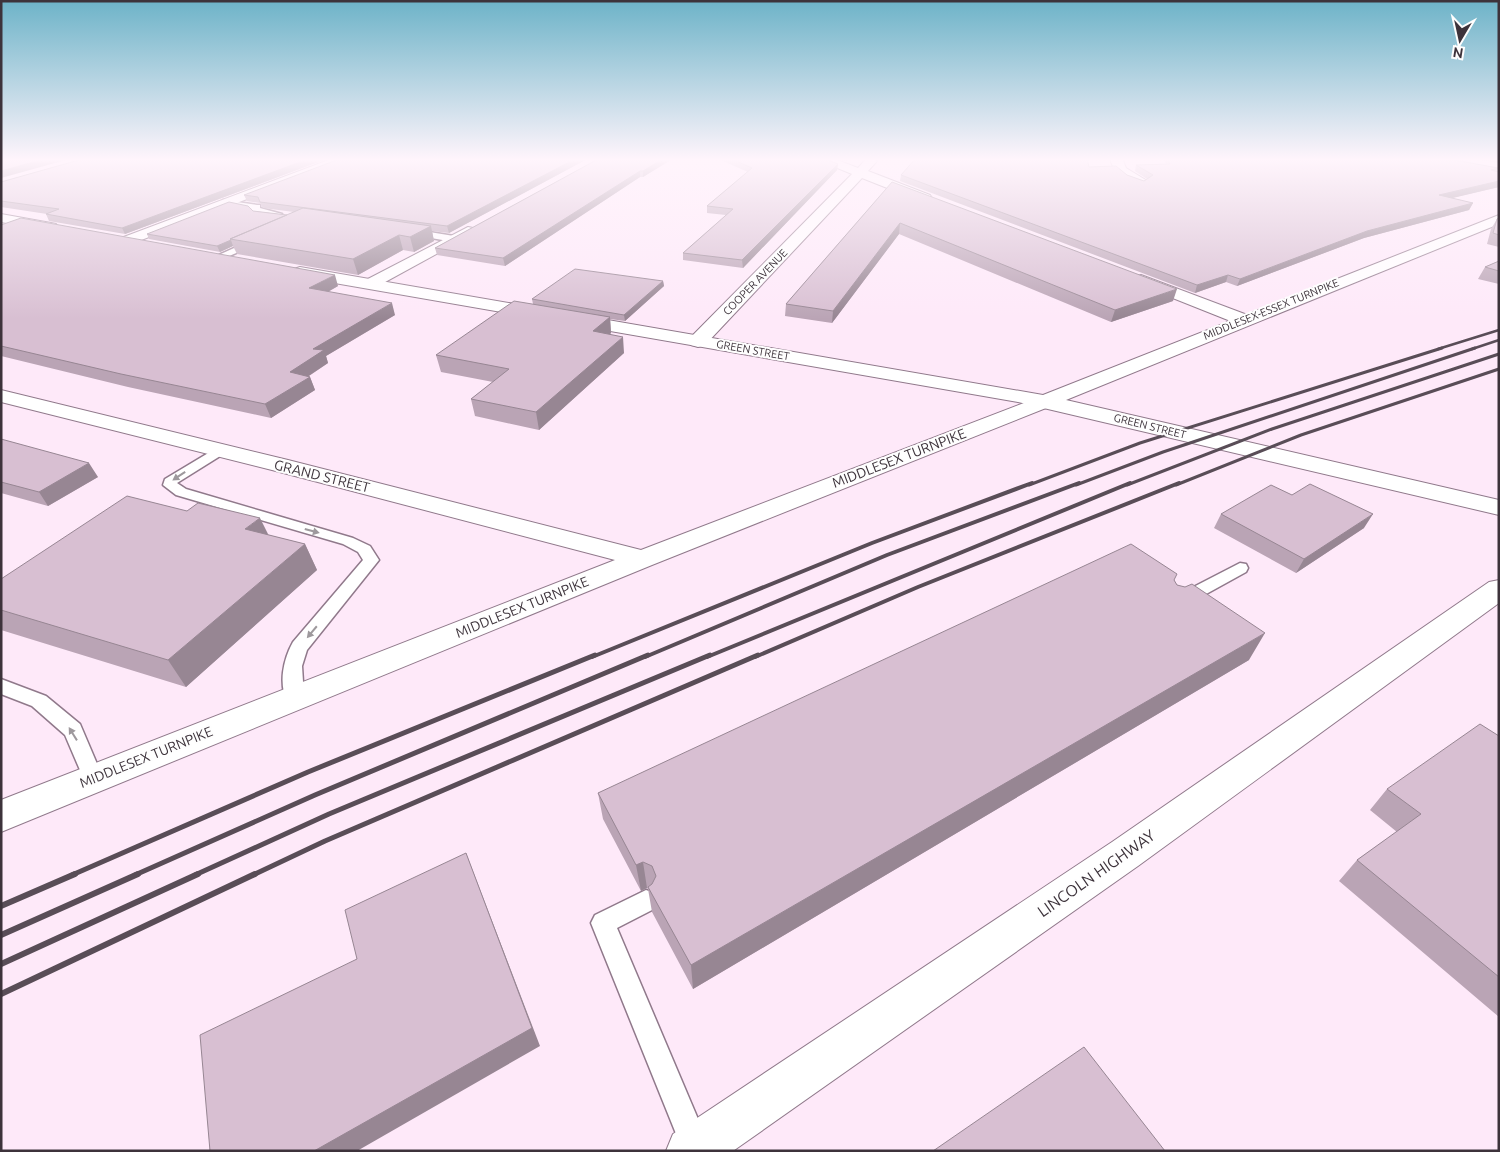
<svg xmlns="http://www.w3.org/2000/svg" width="1500" height="1152" font-family="Ubuntu,sans-serif">
  <style>
    .lines { fill: none; stroke-linecap: round; stroke-linejoin: round }
    .service-casing { stroke: #90798b; stroke-width: 3 }
    .minor-casing { stroke: #90798b; stroke-width: 2 }
    .tertiary-casing { stroke: #90798b; stroke-width: 2 }
    .secondary-casing { stroke: #90798b; stroke-width: 2 }
    .service { fill: #fff; fill-rule: evenodd }
    .minor { fill: #fff; fill-rule: evenodd }
    .tertiary { fill: #fff; fill-rule: evenodd }
    .secondary { fill: #fff; fill-rule: evenodd }
    .rail-far4 { stroke: #594d57; stroke-width: 2.5 }
    .rail-far3 { stroke: #594d57; stroke-width: 3 }
    .rail-far2 { stroke: #594d57; stroke-width: 4 }
    .rail-far1 { stroke: #594d57; stroke-width: 5 }
    .rail { stroke: #594d57; stroke-width: 6 }
    .wall { fill: #baa4b5 }
    .shaded-wall { fill: #978693 }
    .building { fill: #d8bfd2; stroke: #978693 }
    .oneway { fill: #9e999d }
    .labels { text-anchor: middle; dominant-baseline: central; stroke-width: 4; stroke-linejoin: round; paint-order: stroke }
    .far-street-label { font-size: 11px; fill: #3d333b; stroke: #fefefe }
    .street-label { font-size: 14px; fill: #3d333b; stroke: #fefefe }
    .near-street-label { font-size: 16px; fill: #3d333b; stroke: #fefefe }
  </style>
  <rect width="100%" height="100%" fill="#fee9f9"/>
  <g class="lines">
    <defs>
      <path id="service" d="M 223,200 L 257,205 L 260,205 L 260,208 L 282,214 L 278,216 L 255,212 L 252,212 L 252,209 L 223,204 Z
        M 411,229 L 454,236 L 458,239 L 454,242 L 408,234 L 407,232 Z
        M 254,239 L 258,242 L 257,244 L 220,260 L 217,261 L 212,258 Z
        M 220,446 L 225,447 L 227,450 L 225,453 L 177,483 L 186,489 L 353,538 L 370,546 L 379,560 L 307,650 L 302,666 L 304,698 L 302,703 L 295,705 L 288,703 C 278,685 283,660 293,642 L 363,560 L 358,552 L 343,544 L 176,495 L 163,485 L 165,479 Z
        M 1240,563 L 1246,564 L 1248,568 L 1246,572 L 1188,604 L 1182,606 L 1176,604 L 1174,600 L 1176,596 Z
        M 1,679 L 46,696 L 80,724 L 103,778 L 100,784 L 93,787 L 86,784 L 65,735 L 32,706 L 1,694 Z
        M 646,890 L 654,893 L 658,901 L 654,909 L 617,928 L 709,1145 L 707,1151 L 683,1151 L 591,923 L 595,915 Z"/>
      <path id="minor" d="M 334,158 L 350,158 L 348,160 L 131,244 L 121,244 L 119,241 L 121,238 Z
        M 816,158 L 832,158 L 858,168 L 867,158 L 875,158 L 877,161 L 868,171 L 930,195 L 932,198 L 925,202 L 920,201 L 862,178 L 705,345 L 698,347 L 691,345 L 689,341 L 691,337 L 852,174 L 818,160 Z
        M 1110,158 L 1122,158 L 1126,168 L 1149,182 L 1143,186 C 1128,182 1113,174 1110,158 Z
        M 468,227 L 473,228 L 475,231 L 473,234 L 376,287 L 364,287 L 362,284 L 364,281 Z
        M 1141,275 L 1250,316 L 1253,320 L 1250,324 L 1244,325 L 1238,324 L 1135,283 L 1133,280 L 1135,277 Z
        M 1,390 L 288,460 L 641,550 L 1037,398 L 1044,396 L 1051,398 L 1054,402 L 1051,406 L 652,565 L 1,832 L 1,800 L 615,560 L 272,470 L 1,402 Z"/>
      <path id="tertiary" d="M 1,214 L 51,223 L 56,224 L 58,227 L 56,230 L 51,231 L 1,222 Z
        M 1499,215 L 1499,224 L 1066,400 L 1499,500 L 1499,515 L 1018,402 L 300,277 L 294,275 L 292,272 L 294,269 L 300,267 L 1043,395 Z"/>
      <path id="secondary" d="M 1499,580 L 1499,603 L 1138,866 L 733,1151 L 666,1151 L 673,1134 L 1112,842 L 1489,582 Z"/>
    </defs>
    <!-- service casing -->
    <use href="#service" class="service-casing"/>
    <!-- minor casing -->
    <use href="#minor" class="minor-casing"/>
    <!-- tertiary casing -->
    <use href="#tertiary" class="tertiary-casing"/>
    <!-- secondary casing -->
    <use href="#secondary" class="secondary-casing"/>
    <!-- service -->
    <use href="#service" class="service"/>
    <!-- minor -->
    <use href="#minor" class="minor"/>
    <!-- tertiary -->
    <use href="#tertiary" class="tertiary"/>
    <!-- secondary -->
    <use href="#secondary" class="secondary"/>
    <!-- rail-far4 -->
    <path class="rail-far4" d="M 1438,349 L 1499,330
      M 1472,349 L 1499,340"/>
    <!-- rail-far3 -->
    <path class="rail-far3" d="M 1029,485 L 1140,443 L 1442,348
      M 1076,485 L 1163,452 L 1475,348
      M 1127,485 L 1272,429 L 1499,354
      M 1176,485 L 1301,435 L 1499,369"/>
    <!-- rail-far2 -->
    <path class="rail-far2" d="M 592,657 L 872,543 L 1032,483
      M 645,657 L 887,555 L 1079,483
      M 707,657 L 1130,483
      M 755,657 L 918,587 L 1179,483"/>
    <!-- rail-far1 -->
    <path class="rail-far1" d="M 72,875 L 308,772 L 595,655
      M 135,875 L 315,795 L 648,655
      M 195,875 L 329,814 L 710,655
      M 253,875 L 325,841 L 758,655"/>
    <!-- rail -->
    <path class="rail" d="M 1,906 L 75,874
      M 1,935 L 138,874
      M 1,964 L 198,874
      M 1,994 L 255,874"/>
  </g>
  <!-- wall -->
  <path class="wall" d="M 86,158 L 329,158 L 125,234 L 49,221 L 46,214 L 47,214 L 1,207 L 1,182 Z
    M 589,158 L 449,233 L 432,231 L 434,241 L 414,252 L 403,250 L 358,275 L 237,254 L 233,246 L 220,252 L 149,239 L 147,234 L 253,211 L 287,215 L 294,212 L 263,208 L 260,203 L 247,201 L 244,195 Z
    M 600,158 L 674,158 L 643,177 L 640,177 L 505,266 L 437,255 L 435,248 Z
    M 716,158 L 823,158 L 838,164 L 837,170 L 743,268 L 683,260 L 683,253 L 726,215 L 707,213 L 707,206 L 748,172 Z
    M 837,158 L 849,158 L 846,161 Z
    M 1163,158 L 1444,158 L 1498,168 L 1497,171 L 1499,187 L 1451,198 L 1473,203 L 1469,210 L 1364,238 L 1237,286 L 1226,282 L 1195,293 L 900,181 L 901,175 L 1089,167 L 1127,175 L 1144,181 L 1147,179 L 1135,171 L 1136,165 L 1166,164 Z
    M 1469,158 L 1499,158 L 1499,163 Z
    M 892,182 L 1173,301 L 1111,322 L 899,234 L 832,323 L 785,316 L 786,304 Z
    M 1499,218 L 1499,247 L 1487,244 L 1491,229 L 1497,219 Z
    M 1,225 L 338,286 L 328,292 L 395,315 L 326,356 L 328,363 L 309,376 L 310,377 L 315,390 L 271,418 L 128,387 L 1,356 Z
    M 1499,261 L 1499,284 L 1478,279 L 1485,267 Z
    M 663,281 L 664,286 L 625,321 L 610,319 L 611,333 L 610,334 L 624,353 L 539,430 L 475,416 L 471,399 L 493,382 L 441,372 L 436,355 L 533,304 L 532,299 Z
    M 1,439 L 98,477 L 48,506 L 1,493 Z
    M 1292,495 L 1364,528 L 1296,573 L 1214,528 L 1221,514 Z
    M 268,535 L 305,544 L 317,570 L 186,687 L 1,630 L 1,579 Z
    M 1174,580 L 1177,585 L 1249,660 L 693,989 L 652,912 L 648,889 L 647,888 L 641,891 L 603,819 L 598,793 Z
    M 1499,736 L 1499,1017 L 1339,881 L 1357,860 L 1397,832 L 1370,810 L 1387,789 Z"/>
  <!-- shaded-wall -->
  <path class="shaded-wall" d="M 48,158 L 73,158 L 1,178 L 1,171 Z
    M 311,158 L 329,158 L 125,234 L 122,228 Z
    M 577,158 L 589,158 L 449,233 L 447,226 Z
    M 664,158 L 674,158 L 643,177 L 643,171 Z
    M 838,164 L 837,170 L 743,268 L 742,260 Z
    M 640,171 L 640,177 L 505,266 L 503,258 Z
    M 1499,181 L 1499,187 L 1436,202 L 1439,195 Z
    M 1473,203 L 1469,210 L 1364,238 L 1237,286 L 1240,279 L 1367,231 Z
    M 900,223 L 899,234 L 832,323 L 833,311 Z
    M 431,226 L 434,241 L 414,252 L 410,237 Z
    M 399,235 L 403,250 L 358,275 L 353,259 Z
    M 231,240 L 233,246 L 220,252 L 217,246 Z
    M 335,275 L 338,286 L 313,300 L 309,288 Z
    M 1228,275 L 1226,282 L 1195,293 L 1197,285 Z
    M 663,281 L 664,286 L 625,321 L 624,315 Z
    M 1177,289 L 1173,301 L 1111,322 L 1115,310 Z
    M 392,303 L 395,315 L 326,356 L 328,363 L 295,385 L 290,372 L 313,349 Z
    M 610,317 L 611,333 L 596,348 L 593,331 Z
    M 623,337 L 624,353 L 539,430 L 536,412 Z
    M 310,377 L 315,390 L 271,418 L 265,404 Z
    M 89,463 L 98,477 L 48,506 L 39,492 Z
    M 1373,514 L 1364,528 L 1296,573 L 1304,559 Z
    M 260,518 L 273,544 L 245,529 Z
    M 305,544 L 317,570 L 186,687 L 168,660 Z
    M 1265,633 L 1249,660 L 693,989 L 691,965 Z
    M 466,853 L 540,1046 L 357,1151 L 314,1151 Z
    M 643,862 L 647,888 L 641,891 L 636,865 Z"/>
  <!-- building -->
  <path class="building" d="M 1,158 L 48,158 L 1,171 Z
    M 86,158 L 311,158 L 122,228 L 46,214 L 59,209 L 1,201 L 1,182 Z
    M 342,158 L 577,158 L 447,226 L 260,202 L 258,197 L 244,195 Z
    M 600,158 L 664,158 L 643,171 L 640,171 L 503,258 L 435,248 Z
    M 729,158 L 823,158 L 838,164 L 742,260 L 683,253 L 733,209 L 707,206 L 752,168 Z
    M 916,158 L 1087,158 L 1089,167 L 1116,166 L 1127,175 L 1144,181 L 1153,175 L 1136,165 L 1170,164 L 1167,158 L 1444,158 L 1498,168 L 1491,170 L 1499,172 L 1499,181 L 1439,195 L 1473,203 L 1367,231 L 1240,279 L 1228,275 L 1197,285 L 901,175 Z
    M 892,182 L 1177,289 L 1115,310 L 900,223 L 833,311 L 786,304 Z
    M 229,202 L 248,206 L 253,211 L 287,215 L 230,239 L 231,240 L 217,246 L 147,234 Z
    M 303,208 L 431,226 L 410,237 L 399,235 L 353,259 L 230,239 Z
    M 21,218 L 335,275 L 309,288 L 392,303 L 313,349 L 324,350 L 290,372 L 310,377 L 265,404 L 121,374 L 1,346 L 1,225 Z
    M 1499,218 L 1499,235 L 1493,233 L 1497,219 Z
    M 1499,261 L 1499,271 L 1485,267 Z
    M 575,269 L 663,281 L 624,315 L 532,299 Z
    M 514,301 L 610,317 L 593,331 L 623,337 L 536,412 L 471,399 L 509,369 L 436,355 Z
    M 1,439 L 89,463 L 39,492 L 1,482 Z
    M 1310,484 L 1373,514 L 1304,559 L 1221,514 L 1271,485 L 1292,495 Z
    M 127,496 L 187,511 L 198,503 L 260,518 L 245,529 L 305,544 L 168,660 L 1,610 L 1,579 Z
    M 1131,544 L 1177,574 L 1174,580 L 1177,585 L 1185,587 L 1192,584 L 1265,633 L 691,965 L 648,887 L 652,884 L 656,876 L 652,866 L 643,862 L 636,865 L 598,793 Z
    M 1480,724 L 1499,736 L 1499,977 L 1357,860 L 1421,814 L 1387,789 Z
    M 466,853 L 532,1028 L 314,1151 L 210,1151 L 200,1035 L 357,959 L 345,910 Z
    M 1084,1047 L 1165,1151 L 933,1151 Z"/>
  <!-- one-way arrows -->
  <defs><path id="oneway-solid" d="M-6-.8H1V-3.2L6.5 0L1 3.2V.8H-6Z" transform="scale(1.25)"/></defs>
  <g class="oneway">
    <use href="#oneway-solid" transform="translate(179 476) rotate(146)"/>
    <use href="#oneway-solid" transform="translate(312 531) rotate(15)"/>
    <use href="#oneway-solid" transform="translate(312 632) rotate(130)"/>
    <use href="#oneway-solid" transform="translate(73 734) rotate(-122)"/>
  </g>
  <!-- sky -->
  <linearGradient id="sky" x2="0" y2="1"><stop stop-color="#6db3c8"/><stop offset="0.5" stop-color="#fff5fc"/><stop offset="1" stop-color="#fff5fc" stop-opacity="0"/></linearGradient>
  <rect width="1500" height="319" fill="url(#sky)"/>
  <g class="labels">
    <!-- far-street labels -->
    <g class="far-street-label">
      <text transform="translate(755 282) rotate(-46)">COOPER AVENUE</text>
      <text transform="translate(1271 309) rotate(-22)">MIDDLESEX-ESSEX TURNPIKE</text>
      <text transform="translate(753 350) rotate(10)">GREEN STREET</text>
      <text transform="translate(1150 426) rotate(14)">GREEN STREET</text>
    </g>
    <!-- street labels -->
    <g class="street-label">
      <text transform="translate(899 458) rotate(-21)">MIDDLESEX TURNPIKE</text>
      <text transform="translate(322 476) rotate(14)">GRAND STREET</text>
      <text transform="translate(522 607) rotate(-22)">MIDDLESEX TURNPIKE</text>
      <text transform="translate(146 757) rotate(-22)">MIDDLESEX TURNPIKE</text>
    </g>
    <!-- near-street labels -->
    <g class="near-street-label">
      <text transform="translate(1096 873) rotate(-35)">LINCOLN HIGHWAY</text>
    </g>
  </g>
  <!-- border -->
  <rect width="1500" height="1152" fill="none" stroke="#3d333b" stroke-width="5"/>
  <!-- north arrow -->
  <g transform="translate(1460 40) rotate(189)" stroke="#fefefe" stroke-width="4" paint-order="stroke">
  <path d="M0-4L9 19L0 12L-9 19Z" fill="#3d333b"/>
  <text y="-8" font-size="14" font-weight="bold" text-anchor="middle" fill="#3d333b">N</text>
  </g>
</svg>
